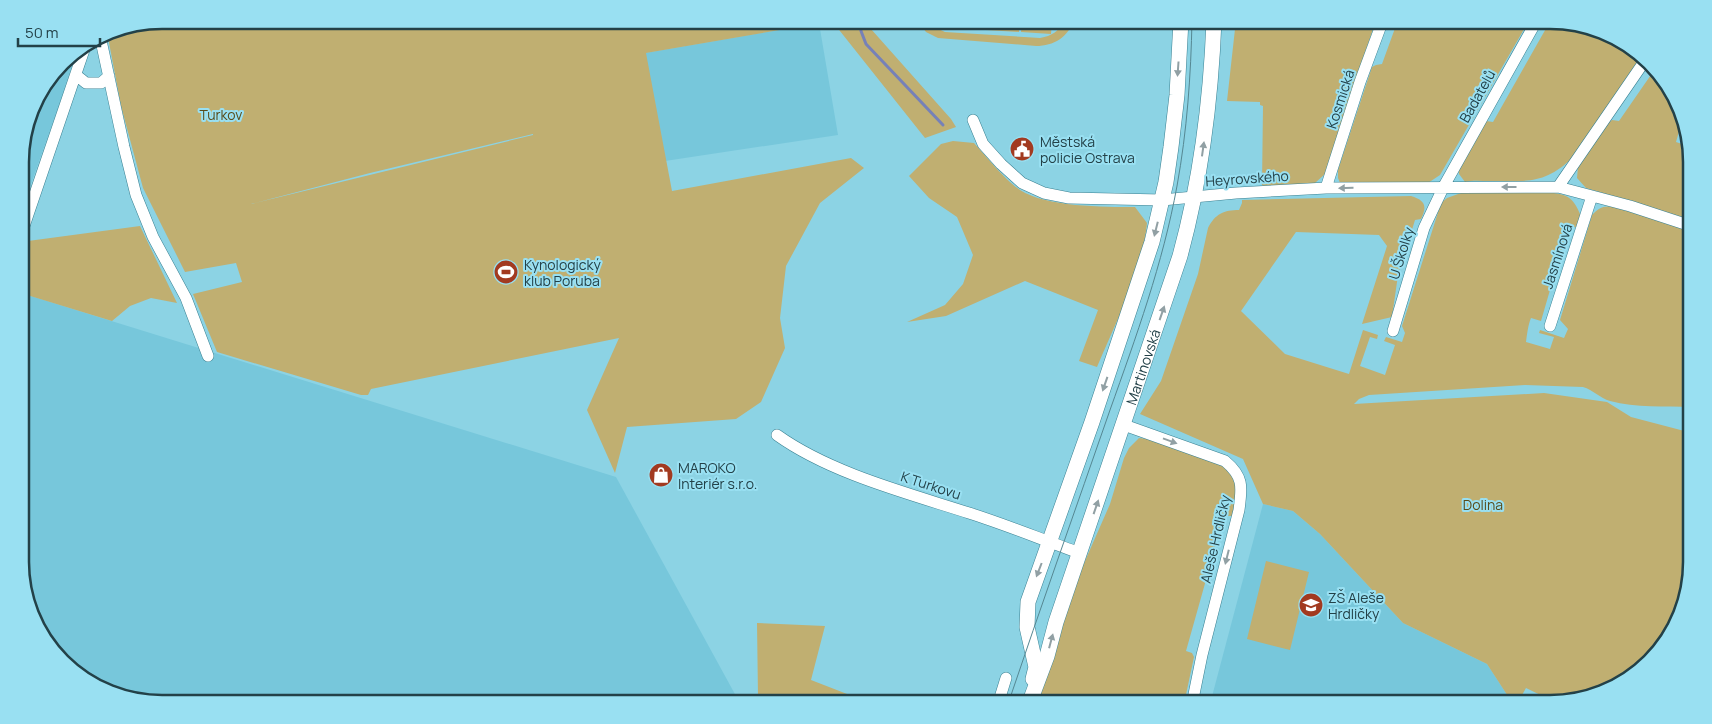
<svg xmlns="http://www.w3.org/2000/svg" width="1712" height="724" font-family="Manrope,sans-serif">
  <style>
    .built { fill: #77c7db }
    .green { fill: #c0af71; fill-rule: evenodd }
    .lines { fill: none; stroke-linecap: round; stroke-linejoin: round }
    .stream { stroke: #7681b8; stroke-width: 3 }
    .street-casing { stroke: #3a8192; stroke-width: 12 }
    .secondary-casing { stroke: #3a8192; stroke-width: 16 }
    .street { stroke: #fff; stroke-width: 11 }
    .secondary { stroke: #fff; stroke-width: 15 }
    .tram { stroke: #558792; stroke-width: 1 }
    .oneway { fill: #91a0a4 }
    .labels { text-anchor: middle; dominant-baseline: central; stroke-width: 4; stroke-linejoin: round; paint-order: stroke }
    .street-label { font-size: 14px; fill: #234148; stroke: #99e0f2 }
    .park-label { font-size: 14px; fill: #584c1c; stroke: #99e0f2 }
    .poi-label { font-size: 14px; fill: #234148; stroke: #99e0f2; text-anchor: start }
    .rim { fill: none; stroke: #234148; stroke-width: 2.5 }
  </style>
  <rect width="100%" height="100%" fill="#8cd3e4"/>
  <!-- built -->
  <path class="built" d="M 819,23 L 838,135 L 665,161 L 645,53 Z
    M 77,50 L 58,108 L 20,215 L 20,152 L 35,99 L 68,55 Z
    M 21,293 L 616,477 L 736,696 L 725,704 L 162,704 L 108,693 L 50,649 L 21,581 Z
    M 1263,504 L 1293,511 L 1320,534 L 1403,623 L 1487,664 L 1513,704 L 1210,704 Z"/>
  <!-- green -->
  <path class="green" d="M 162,20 L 863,20 L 951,119 L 956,127 L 925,138 L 832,21 L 646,53 L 672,191 L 851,158 L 864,168 L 820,203 L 786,266 L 780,318 L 785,348 L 761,402 L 736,419 L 627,427 L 615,473 L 587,410 L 619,338 L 371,389 L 368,395 L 361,395 L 217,352 L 193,294 L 242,282 L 236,263 L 185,272 L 143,188 L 121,106 L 107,32 ZM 533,134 L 533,135 L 251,204 L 370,173 Z
    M 917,20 L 926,20 L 932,26 L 945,32 L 1040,38 C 1052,36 1059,31 1065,20 L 1074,20 C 1068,37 1054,46 1036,46 L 938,38 L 926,32 Z
    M 955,20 L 1020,20 L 1019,32 L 954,28 Z
    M 1022,20 L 1052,20 L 1051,34 L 1021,32 Z
    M 1236,20 L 1376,20 L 1325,174 L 1315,183 L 1267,189 L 1262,185 L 1263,106 L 1260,105 L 1260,102 L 1227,101 Z
    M 1398,20 L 1526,20 L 1527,24 L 1440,175 L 1428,183 L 1340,183 L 1338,178 L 1338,170 L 1372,67 L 1376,65 L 1382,64 Z
    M 1549,20 L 1604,31 L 1640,58 L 1573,157 C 1545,185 1526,181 1489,181 C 1481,181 1473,180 1465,182 L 1459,174 L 1458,164 L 1486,121 L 1493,122 L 1548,25 Z
    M 1655,69 L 1662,75 L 1682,121 L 1676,142 L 1691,147 L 1691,220 L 1586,188 L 1577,178 L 1578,167 L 1606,125 L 1612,120 L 1619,121 Z
    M 953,141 L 974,143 C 986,156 1005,180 1020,190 C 1046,207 1104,207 1135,207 L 1147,223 C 1143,270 1115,324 1097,367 L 1079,361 L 1098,310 L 1025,281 L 946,316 L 907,322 L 945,305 L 963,284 L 973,255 L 957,217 L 929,198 L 909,176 L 941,144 Z
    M 1543,192 C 1565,194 1572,194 1581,216 L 1576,227 L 1568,228 L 1541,321 L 1531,318 C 1528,325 1527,335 1526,342 L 1550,349 L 1554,337 L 1539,333 L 1540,330 L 1564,338 L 1568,329 L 1560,320 L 1592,215 C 1598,208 1604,205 1613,207 L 1691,230 L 1691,337 L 1686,354 L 1684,353 L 1682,361 L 1691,364 L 1692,407 C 1665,406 1636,408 1610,401 C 1600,398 1593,390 1583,387 L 1525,385 L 1369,395 L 1359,399 L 1354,404 L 1544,393 L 1607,402 L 1631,417 L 1692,433 L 1692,562 L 1681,616 L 1629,680 L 1559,704 L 1526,688 L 1517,704 L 1513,704 L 1487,664 L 1403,623 L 1320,534 L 1293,511 L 1263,504 L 1243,459 L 1140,414 L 1161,381 L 1198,274 L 1208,228 C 1215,214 1224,210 1239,210 L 1242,203 L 1242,200 L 1411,196 C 1424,200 1428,205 1421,219 L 1415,220 L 1398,275 L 1392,317 L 1362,324 L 1387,246 L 1379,235 L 1296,232 L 1241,311 L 1285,354 L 1349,374 L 1363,330 L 1378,335 L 1377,339 L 1370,337 L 1360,366 L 1385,375 L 1395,345 L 1384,341 L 1386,337 L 1402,342 L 1405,333 L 1402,326 L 1441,203 L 1447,198 L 1461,193 Z
    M 140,226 L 177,303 L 151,298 L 130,306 L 112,321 L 27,295 L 21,289 L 21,256 L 28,241 Z
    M 1139,438 L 1147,439 L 1220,464 C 1240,477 1237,495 1232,516 L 1224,516 L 1186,651 L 1192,653 L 1194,657 L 1184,704 L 1035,704 L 1078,577 L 1110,504 L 1124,458 L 1129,448 Z
    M 1266,561 L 1309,572 L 1290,650 L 1247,639 Z
    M 757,623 L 825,626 L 811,680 L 860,699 L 858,704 L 756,704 L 758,697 Z"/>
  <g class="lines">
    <!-- stream -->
    <path class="stream" d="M 860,20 L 861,31 L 866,44 L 943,125"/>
    <defs>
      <path id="street" d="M 100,36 L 124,147 L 136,195 L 153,237 L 186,298 L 208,356
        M 76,75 L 86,83 L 101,83 L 109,76
        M 973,120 L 983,144 L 1001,164 L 1022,183 L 1044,193 L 1069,198 L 1162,200 L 1236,193 L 1326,188 L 1558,187 L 1630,206 L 1691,226
        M 1558,187 L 1644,62
        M 1326,188 L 1360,82 L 1383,20
        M 21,235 L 86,44
        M 1550,326 L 1592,196
        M 1393,331 L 1424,228 L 1444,186 L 1537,20
        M 1124,425 L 1225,461 C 1244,477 1242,487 1239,510 L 1202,655 L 1192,704
        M 777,435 C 830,473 907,493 969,513 C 1007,525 1043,540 1080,553
        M 998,704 L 1006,678"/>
      <g id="secondary">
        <path d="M 1033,679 L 1036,667 L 1027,627 L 1028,602 L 1092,422 L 1152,242 L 1166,182 L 1171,147 L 1177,95 L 1181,20"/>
        <path id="s1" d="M 1029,704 L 1047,656 L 1056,622 L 1180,256 C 1201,179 1211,100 1214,20"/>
      </g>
    </defs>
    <!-- street casing -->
    <use href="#street" class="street-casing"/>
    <!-- secondary casing -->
    <use href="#secondary" class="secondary-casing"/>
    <!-- street -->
    <use href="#street" class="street"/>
    <!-- secondary -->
    <use href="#secondary" class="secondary"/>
    <!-- tram -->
    <path class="tram" d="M 1008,704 C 1041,606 1076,508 1110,410 C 1136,337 1163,263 1177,186 C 1187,131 1191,75 1192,20"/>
  </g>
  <!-- one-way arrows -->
  <defs><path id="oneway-solid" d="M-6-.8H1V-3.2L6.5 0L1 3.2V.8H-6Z" transform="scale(1.25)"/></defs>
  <g class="oneway">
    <use href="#oneway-solid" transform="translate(1178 69) rotate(94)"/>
    <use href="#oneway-solid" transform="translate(1203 149) rotate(-82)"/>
    <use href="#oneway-solid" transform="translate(1509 187) rotate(-180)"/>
    <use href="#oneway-solid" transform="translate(1346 188) rotate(179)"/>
    <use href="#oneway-solid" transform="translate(1156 229) rotate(104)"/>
    <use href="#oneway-solid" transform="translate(1162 313) rotate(-71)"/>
    <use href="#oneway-solid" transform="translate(1105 384) rotate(109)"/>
    <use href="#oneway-solid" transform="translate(1170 441) rotate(20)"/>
    <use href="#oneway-solid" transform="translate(1096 507) rotate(-71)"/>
    <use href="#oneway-solid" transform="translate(1227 557) rotate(104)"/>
    <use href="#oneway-solid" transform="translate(1039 570) rotate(111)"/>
    <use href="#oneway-solid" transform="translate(1051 641) rotate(-75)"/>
  </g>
  <!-- icons -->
  <defs>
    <symbol id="civic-disc" viewBox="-11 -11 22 22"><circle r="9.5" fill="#a23a20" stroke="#99e0f2"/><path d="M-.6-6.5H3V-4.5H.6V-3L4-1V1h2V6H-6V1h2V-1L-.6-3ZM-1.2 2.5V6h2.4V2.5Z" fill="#fff"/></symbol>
    <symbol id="stadium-disc" viewBox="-11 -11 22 22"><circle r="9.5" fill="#a23a20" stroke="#99e0f2"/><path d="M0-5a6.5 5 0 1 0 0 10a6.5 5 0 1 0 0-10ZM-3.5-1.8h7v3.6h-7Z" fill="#fff"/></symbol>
    <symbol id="shop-disc" viewBox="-11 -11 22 22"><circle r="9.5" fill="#a23a20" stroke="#99e0f2"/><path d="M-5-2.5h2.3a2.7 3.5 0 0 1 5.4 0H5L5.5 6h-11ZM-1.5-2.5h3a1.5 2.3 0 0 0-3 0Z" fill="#fff"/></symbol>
    <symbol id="school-disc" viewBox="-11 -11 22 22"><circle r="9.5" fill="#a23a20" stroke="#99e0f2"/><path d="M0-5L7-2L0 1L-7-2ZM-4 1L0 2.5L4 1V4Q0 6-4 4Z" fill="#fff"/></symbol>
  </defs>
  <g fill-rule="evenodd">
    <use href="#civic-disc" x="1008" y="135" width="28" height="28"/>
    <use href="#stadium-disc" x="492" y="258" width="28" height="28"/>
    <use href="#shop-disc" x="647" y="461" width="28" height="28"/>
    <use href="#school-disc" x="1297" y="591" width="28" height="28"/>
  </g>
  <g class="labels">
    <!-- street labels -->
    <g class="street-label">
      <text transform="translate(1477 96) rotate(-61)">Badatelů</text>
      <text transform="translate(1340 99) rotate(-72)">Kosmická</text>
      <text transform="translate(1247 178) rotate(-4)">Heyrovského</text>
      <text transform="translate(1401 253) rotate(-73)">U Školky</text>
      <text transform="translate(1557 256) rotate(-72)">Jasmínová</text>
      <text stroke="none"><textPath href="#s1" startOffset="356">Martinovská</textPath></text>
      <text transform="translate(931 485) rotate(18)">K Turkovu</text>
      <text transform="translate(1215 539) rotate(-77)">Aleše Hrdličky</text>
    </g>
    <!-- park labels -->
    <g class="park-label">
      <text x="221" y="114">Turkov</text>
      <text x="1483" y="504">Dolina</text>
    </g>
    <!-- poi labels -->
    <g class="poi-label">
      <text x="1040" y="141">Městská<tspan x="1040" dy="16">policie Ostrava</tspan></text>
      <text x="524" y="264">Kynologický<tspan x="524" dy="16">klub Poruba</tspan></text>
      <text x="678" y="467">MAROKO<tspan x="678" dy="16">Interiér s.r.o.</tspan></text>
      <text x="1328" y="597">ZŠ Aleše<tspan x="1328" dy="16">Hrdličky</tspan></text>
    </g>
  </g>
  <!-- crop -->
  <path d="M0 0H1712V724H0ZM162 29H1550A133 133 0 0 1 1683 162V562A133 133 0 0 1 1550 695H162A133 133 0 0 1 29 562V162A133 133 0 0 1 162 29Z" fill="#99e0f2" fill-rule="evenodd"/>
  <path class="rim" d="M162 29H1550A133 133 0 0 1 1683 162V562A133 133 0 0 1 1550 695H162A133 133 0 0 1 29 562V162A133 133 0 0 1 162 29Z"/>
  <!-- scale -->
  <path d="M18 38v8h82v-8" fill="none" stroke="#234148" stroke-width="2.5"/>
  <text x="25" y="38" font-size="15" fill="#234148" stroke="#99e0f2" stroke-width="4" paint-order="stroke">50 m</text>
</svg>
